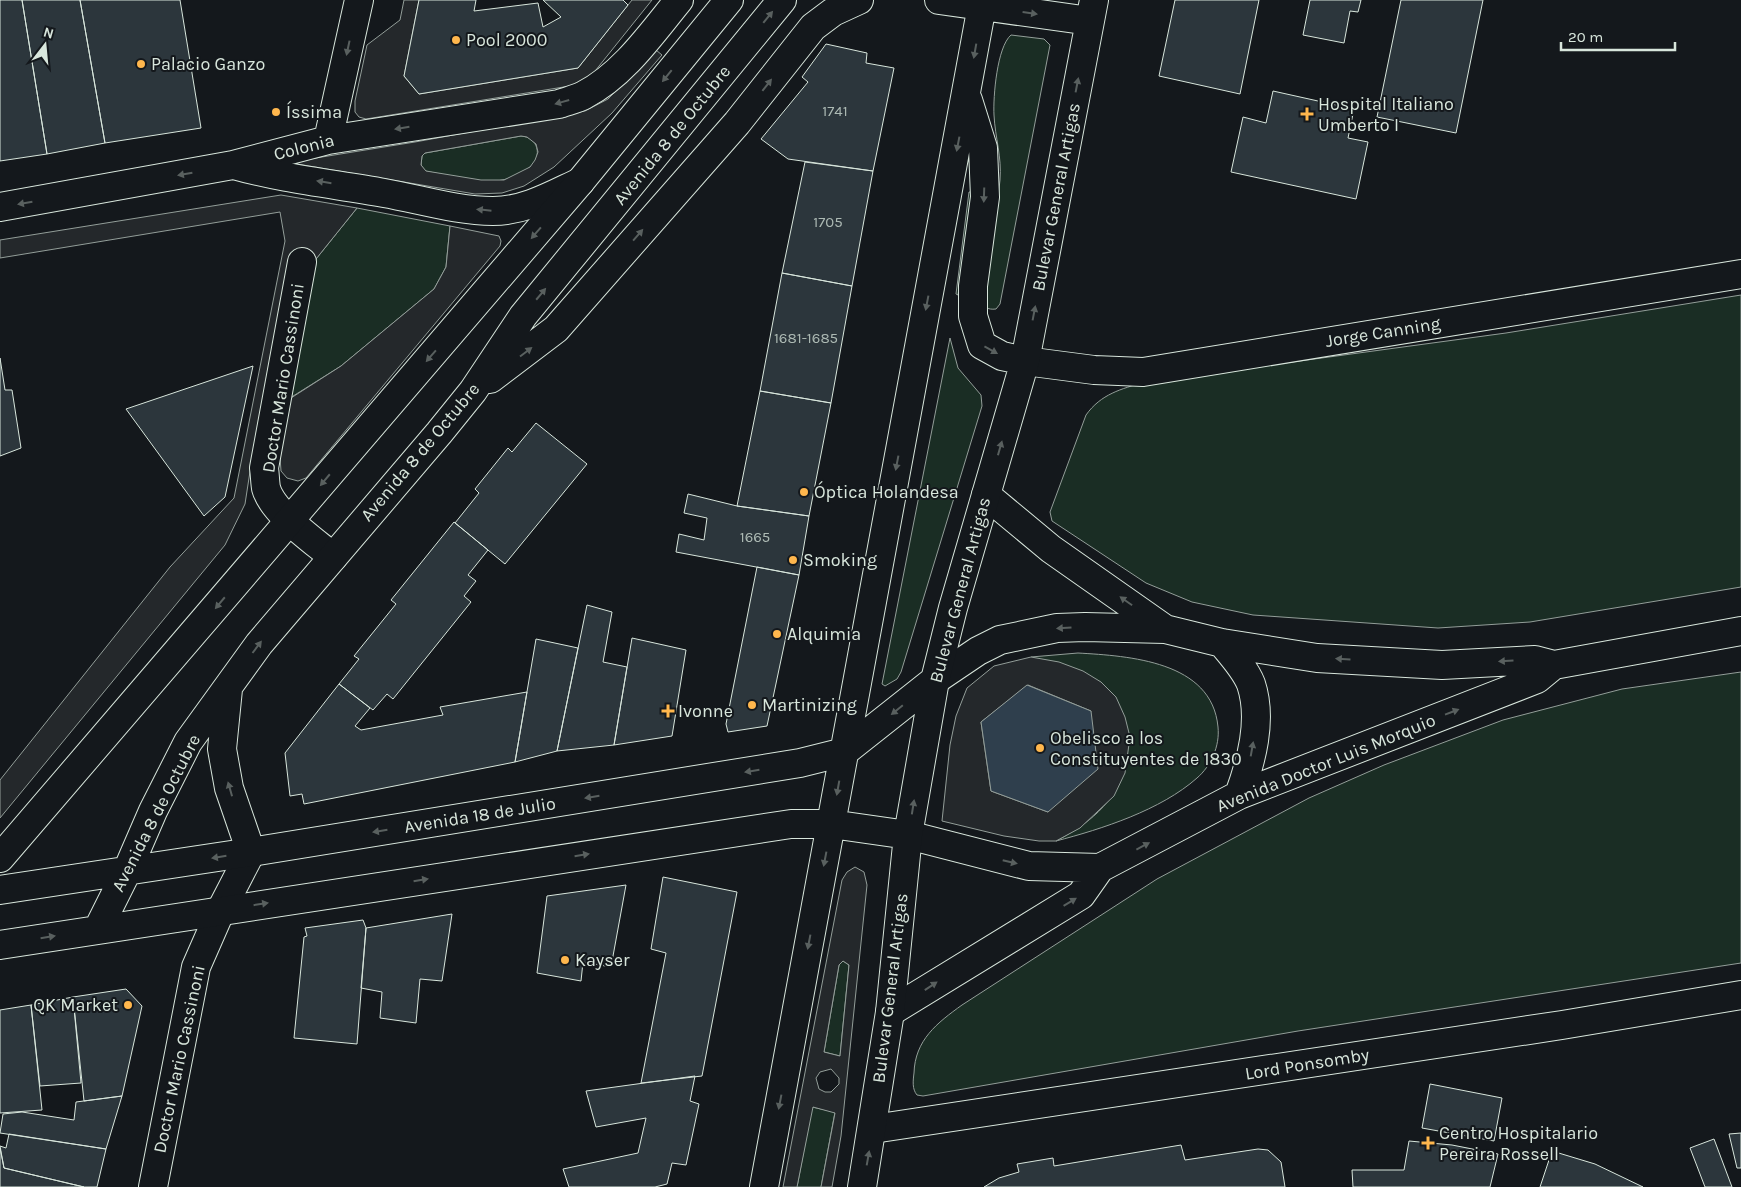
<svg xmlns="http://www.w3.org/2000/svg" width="1741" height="1187" font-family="Karla,sans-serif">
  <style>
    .green { fill: #1a2d24; stroke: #939e99 }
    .parking { fill: #24282b; stroke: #939e99; fill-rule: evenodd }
    .water { fill: #2f3f4d; stroke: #939e99 }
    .building { fill: #2c363c; stroke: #d8e6dc }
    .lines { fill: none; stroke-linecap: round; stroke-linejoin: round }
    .minor-casing { stroke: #d8e6dc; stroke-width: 30 }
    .major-casing { stroke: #d8e6dc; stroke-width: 30 }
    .minor { stroke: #14181c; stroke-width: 28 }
    .major { stroke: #14181c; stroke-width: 28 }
    .oneway { fill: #59605f }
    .poi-dot { fill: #ffb74d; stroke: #14181c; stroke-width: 2 }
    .labels { text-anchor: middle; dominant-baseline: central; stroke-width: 4; stroke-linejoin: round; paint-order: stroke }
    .number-label { font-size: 15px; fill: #adbab4 }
    .poi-label { font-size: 18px; fill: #d8e6dc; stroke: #14181c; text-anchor: start }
    .street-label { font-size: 18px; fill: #d8e6dc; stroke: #14181c }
  </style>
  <rect width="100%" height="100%" fill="#14181c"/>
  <!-- green -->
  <path class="green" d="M 1011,35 L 1044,39 L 1050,45 L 1000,304 L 996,309 C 987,310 984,307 981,300 C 987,260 996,220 1000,180 C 1002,157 995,137 994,115 C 993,97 997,47 1011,35 Z
    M 521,136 C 538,137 543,156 530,167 C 524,172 510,179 502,180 C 482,185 447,175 425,171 L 421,165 L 422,156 L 425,153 Z
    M 969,192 L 972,192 L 958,295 L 956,294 Z
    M 357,208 L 450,226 L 446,267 L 434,289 L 341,366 L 290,398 L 316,259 Z
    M 1741,295 L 1741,587 L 1530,622 L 1438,628 L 1253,615 L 1192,602 L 1146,583 L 1052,521 L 1050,512 L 1086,415 C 1101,394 1121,389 1145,382 L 1506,333 Z
    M 950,338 L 958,368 L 981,395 L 982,406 L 901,672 L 897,679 L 885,686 L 882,684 Z
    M 1078,653 C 1129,656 1212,661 1218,727 C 1220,746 1211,766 1197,778 C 1161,810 1102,829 1056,841 C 1094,821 1120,798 1129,755 L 1031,657 Z
    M 1741,672 L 1741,963 L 1298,1031 L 923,1096 L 917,1095 C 912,1089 913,1081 914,1073 C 915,1040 937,1023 962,1005 L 1157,879 L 1309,798 L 1384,765 L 1503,720 L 1622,689 Z
    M 843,961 L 849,965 L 840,1056 L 824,1052 L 839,965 Z
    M 812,1107 L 835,1112 L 821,1187 L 797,1187 Z"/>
  <!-- parking -->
  <path class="parking" d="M 404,0 L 419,0 L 404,76 L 419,94 L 578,68 L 632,0 L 652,0 L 587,81 L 576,85 L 366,119 L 359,117 L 355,112 L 355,101 L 367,45 L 400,20 Z
    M 656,50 L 662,55 L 612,113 L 554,167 L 524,186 L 502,193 L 475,194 L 297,164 L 297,161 L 415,142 L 585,111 L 608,99 ZM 521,136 L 527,137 L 536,144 L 538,152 L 535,160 L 530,167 L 504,180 L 481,180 L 426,171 L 421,165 L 422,156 L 425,153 Z
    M 281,195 L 357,208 L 316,259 L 291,398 L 341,366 L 434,289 L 446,267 L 450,226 L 499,236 L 501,241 L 500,246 L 306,478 L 298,481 L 287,478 L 281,471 L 280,457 L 253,452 L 245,504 L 225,545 L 0,818 L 0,780 L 170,567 L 234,498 L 285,241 L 280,212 L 0,258 L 0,240 Z
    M 1031,657 L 1059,662 L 1083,671 L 1101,682 L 1116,697 L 1125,717 L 1130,737 L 1125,773 L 1114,796 L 1080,828 L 1056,841 L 1039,841 L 1004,836 L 942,821 L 950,745 L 956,716 L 967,688 L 994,666 ZM 1028,685 L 1091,711 L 1048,812 L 991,791 L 981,722 Z
    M 855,867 L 864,872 L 867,885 L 841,1136 L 832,1187 L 821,1187 L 835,1113 L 813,1107 L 797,1187 L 783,1187 L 842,880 L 847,872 ZM 843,961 L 849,965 L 840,1056 L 824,1052 L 839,965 ZM 831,1069 L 839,1078 L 839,1084 L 831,1092 L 825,1092 L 819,1089 L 816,1078 L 820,1072 Z"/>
  <!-- water -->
  <path class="water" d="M 1027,685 L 1091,711 L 1098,769 L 1048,812 L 991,791 L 981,722 Z"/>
  <!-- building -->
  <path class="building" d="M 0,0 L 22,0 L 47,154 L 0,161 Z
    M 22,0 L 80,0 L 105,143 L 47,154 Z
    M 80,0 L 180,0 L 201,128 L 105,143 Z
    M 419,0 L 476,0 L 474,11 L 538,3 L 543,27 L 561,17 L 543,0 L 623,0 L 628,5 L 578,68 L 419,94 L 404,76 Z
    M 1175,0 L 1259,0 L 1240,94 L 1159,76 Z
    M 1310,0 L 1361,0 L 1358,12 L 1350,11 L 1344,43 L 1303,35 Z
    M 1401,0 L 1483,0 L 1456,133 L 1377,117 Z
    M 826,44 L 867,53 L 866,63 L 894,68 L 873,171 L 788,159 L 761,139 L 808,82 L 802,77 Z
    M 1273,91 L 1354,109 L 1348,138 L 1368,142 L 1356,199 L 1231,172 L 1243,117 L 1266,123 Z
    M 805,162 L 873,171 L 852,286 L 782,273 Z
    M 782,273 L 852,286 L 831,403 L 760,391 Z
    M 0,358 L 5,390 L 12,390 L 21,448 L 0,456 Z
    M 253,366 L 225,497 L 204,516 L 126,409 Z
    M 760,391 L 831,403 L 809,516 L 737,506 Z
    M 536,423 L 587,464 L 505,564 L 455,523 L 479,493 L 475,489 L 508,448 L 512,452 Z
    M 688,494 L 737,506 L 809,516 L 799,575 L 676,552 L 679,534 L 704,540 L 707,518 L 684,513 Z
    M 454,522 L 488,550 L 468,575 L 476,581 L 464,596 L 471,602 L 393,699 L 387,694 L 373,710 L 339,684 L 359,659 L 354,656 L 396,604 L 391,600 Z
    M 757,567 L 799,575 L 767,726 L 728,732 L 726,724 Z
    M 587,605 L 612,612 L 603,662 L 627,667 L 614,745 L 557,751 Z
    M 632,638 L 686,650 L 672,736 L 614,745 Z
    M 536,639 L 578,648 L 557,751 L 515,762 Z
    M 339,684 L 370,708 L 355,726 L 361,730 L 443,715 L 440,707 L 527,692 L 515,762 L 304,804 L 302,794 L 290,796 L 285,753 Z
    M 663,877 L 737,892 L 702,1076 L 641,1083 L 666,953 L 651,949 Z
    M 626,885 L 611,967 L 583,962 L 581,981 L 537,973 L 547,896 Z
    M 452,914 L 442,981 L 420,979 L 416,1023 L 380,1018 L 382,992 L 361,988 L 366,928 Z
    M 363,920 L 366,928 L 357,1044 L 294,1038 L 304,937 L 307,936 L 305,928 Z
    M 126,989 L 142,1006 L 122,1096 L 84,1101 L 73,997 Z
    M 73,997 L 81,1083 L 40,1086 L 31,1005 Z
    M 31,1005 L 42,1110 L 0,1113 L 0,1010 Z
    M 695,1076 L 690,1101 L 699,1104 L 686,1165 L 672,1163 L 667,1184 L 655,1187 L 569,1187 L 563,1169 L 638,1153 L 646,1118 L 596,1127 L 586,1091 Z
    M 1430,1084 L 1502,1098 L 1494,1141 L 1422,1128 Z
    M 122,1096 L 106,1149 L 0,1133 L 3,1114 L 22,1112 L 74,1120 L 76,1102 Z
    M 1741,1133 L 1741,1168 L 1737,1168 L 1729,1134 Z
    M 9,1134 L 106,1149 L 97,1187 L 84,1187 L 4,1168 L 0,1146 L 6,1148 Z
    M 1714,1139 L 1732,1187 L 1705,1187 L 1690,1148 Z
    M 1409,1141 L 1452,1145 L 1498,1154 L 1490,1187 L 1353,1187 L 1352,1170 L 1404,1170 Z
    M 1181,1145 L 1185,1160 L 1258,1149 L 1268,1150 L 1281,1162 L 1285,1187 L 984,1187 L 999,1178 L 1019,1172 L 1017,1164 L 1053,1158 L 1054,1166 Z
    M 0,1148 L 4,1168 L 84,1187 L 0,1187 Z
    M 1552,1151 L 1595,1164 L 1643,1187 L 1540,1187 Z"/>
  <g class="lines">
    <defs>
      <path id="minor" d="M 328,140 L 359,0
        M 234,165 C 283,179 334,184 384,193 C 419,199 457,211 493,211 C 525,211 552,195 580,182
        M 0,207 L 233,165 L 328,140 L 559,104 C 567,101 577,99 584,95 C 623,75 652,33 679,0
        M 302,262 L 264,468 C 265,475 265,482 266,488 C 272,512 314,541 333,557
        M 1025,361 L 1094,370 L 1143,372 L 1741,274
        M 986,495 L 1051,549 L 1165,629
        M 1222,643 C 1232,655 1245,669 1251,684 C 1263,720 1251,762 1239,795
        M 935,680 L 978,651 L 1000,640 L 1057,628 L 1085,627 L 1165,629 L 1222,643 L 1317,658 L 1442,665 L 1535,660 L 1554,665 L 1741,631
        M 908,835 L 1029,866 L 1100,868
        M 890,1012 L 1081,895 L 1100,868 L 1239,795 L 1537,679 L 1554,665
        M 873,1129 L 1562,1025 L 1741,995
        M 153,1187 L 196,967 L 221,910 L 251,852"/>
      <path id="major" d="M 939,0 L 1090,21
        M 968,100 L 983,148 L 985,197 L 973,286 L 973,316 L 982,345 L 1002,356 L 1025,361
        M 490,379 L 556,329 L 737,123 L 813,27 L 833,12 L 859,0
        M 228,689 L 222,749 L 229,788 L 251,852
        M 0,858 L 580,182 L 729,0
        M 0,890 L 251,852 L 800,763 L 844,752 L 935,680
        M 98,929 L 127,871 L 153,811 L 188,742 L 259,644 L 439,433 L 473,391 L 523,316 L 782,0
        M 0,945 L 791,824 L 831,824 L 908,835
        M 764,1187 L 983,0
        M 862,1187 L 890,1012 L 908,835 L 935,680 L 953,608 L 1025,361 L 1094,0"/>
    </defs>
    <!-- minor casing -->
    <use href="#minor" class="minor-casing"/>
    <!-- major casing -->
    <use href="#major" class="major-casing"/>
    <!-- minor -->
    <use href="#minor" class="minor"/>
    <!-- major -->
    <use href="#major" class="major"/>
  </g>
  <!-- one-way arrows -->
  <defs><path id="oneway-solid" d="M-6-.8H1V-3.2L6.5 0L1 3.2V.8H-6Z" transform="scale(1.25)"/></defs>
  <g class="oneway">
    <use href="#oneway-solid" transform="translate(1030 13) rotate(8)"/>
    <use href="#oneway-solid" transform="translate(768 17) rotate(-51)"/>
    <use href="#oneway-solid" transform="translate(348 48) rotate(102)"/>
    <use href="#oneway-solid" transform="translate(975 51) rotate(100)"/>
    <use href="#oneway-solid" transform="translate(667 76) rotate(129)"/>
    <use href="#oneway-solid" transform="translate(767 85) rotate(-52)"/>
    <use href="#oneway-solid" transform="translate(1077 85) rotate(-79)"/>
    <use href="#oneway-solid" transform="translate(562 102) rotate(164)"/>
    <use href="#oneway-solid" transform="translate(402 128) rotate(171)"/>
    <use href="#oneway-solid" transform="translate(958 144) rotate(101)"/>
    <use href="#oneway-solid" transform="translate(185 174) rotate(170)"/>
    <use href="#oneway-solid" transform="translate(324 182) rotate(-171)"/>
    <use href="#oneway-solid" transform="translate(984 195) rotate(92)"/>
    <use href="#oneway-solid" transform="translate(25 203) rotate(170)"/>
    <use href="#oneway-solid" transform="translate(484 210) rotate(-174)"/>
    <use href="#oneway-solid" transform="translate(536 233) rotate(131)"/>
    <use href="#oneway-solid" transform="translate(638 235) rotate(-49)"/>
    <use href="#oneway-solid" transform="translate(541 294) rotate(-50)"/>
    <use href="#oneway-solid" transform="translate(927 303) rotate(101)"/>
    <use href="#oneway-solid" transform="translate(1034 313) rotate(-79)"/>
    <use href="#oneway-solid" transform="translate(991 350) rotate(29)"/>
    <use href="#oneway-solid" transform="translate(526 352) rotate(-37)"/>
    <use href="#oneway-solid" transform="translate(431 356) rotate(131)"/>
    <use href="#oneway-solid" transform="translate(1000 448) rotate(-74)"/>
    <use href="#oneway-solid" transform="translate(897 463) rotate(101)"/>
    <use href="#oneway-solid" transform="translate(325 480) rotate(130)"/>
    <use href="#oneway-solid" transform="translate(1126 601) rotate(-145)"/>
    <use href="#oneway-solid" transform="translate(220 603) rotate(130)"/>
    <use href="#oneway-solid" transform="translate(1064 628) rotate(176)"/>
    <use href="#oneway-solid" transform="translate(257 647) rotate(-53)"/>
    <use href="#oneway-solid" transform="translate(1343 659) rotate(-176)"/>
    <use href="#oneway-solid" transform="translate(1506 661) rotate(177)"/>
    <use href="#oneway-solid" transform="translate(897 710) rotate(141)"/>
    <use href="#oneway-solid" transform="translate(1452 712) rotate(-21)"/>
    <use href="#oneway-solid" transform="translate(1252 749) rotate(-80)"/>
    <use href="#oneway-solid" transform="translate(752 771) rotate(171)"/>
    <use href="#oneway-solid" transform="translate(838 788) rotate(100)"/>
    <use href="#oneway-solid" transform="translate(230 789) rotate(-106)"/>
    <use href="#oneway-solid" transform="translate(592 797) rotate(171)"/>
    <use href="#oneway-solid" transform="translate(913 807) rotate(-81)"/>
    <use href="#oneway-solid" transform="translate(380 831) rotate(171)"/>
    <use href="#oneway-solid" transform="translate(1143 846) rotate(-28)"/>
    <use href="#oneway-solid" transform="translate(582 855) rotate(-9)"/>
    <use href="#oneway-solid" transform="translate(219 857) rotate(171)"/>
    <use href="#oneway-solid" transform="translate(825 859) rotate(101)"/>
    <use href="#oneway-solid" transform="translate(1010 862) rotate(13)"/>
    <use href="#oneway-solid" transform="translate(421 880) rotate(-9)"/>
    <use href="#oneway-solid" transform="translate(1070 902) rotate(-31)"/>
    <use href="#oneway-solid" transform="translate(261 904) rotate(-9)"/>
    <use href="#oneway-solid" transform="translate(48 937) rotate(-9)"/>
    <use href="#oneway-solid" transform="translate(809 942) rotate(101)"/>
    <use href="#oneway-solid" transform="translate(931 986) rotate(-34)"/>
    <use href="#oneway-solid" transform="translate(780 1102) rotate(101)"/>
    <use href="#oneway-solid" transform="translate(868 1158) rotate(-80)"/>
  </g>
  <!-- markers -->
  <g class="poi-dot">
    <circle cx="456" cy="40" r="5"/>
    <circle cx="141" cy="64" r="5"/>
    <circle cx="276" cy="112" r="5"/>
    <path d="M1304.5 106.5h5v5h5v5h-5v5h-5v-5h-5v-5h5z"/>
    <circle cx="804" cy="492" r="5"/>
    <circle cx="793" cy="560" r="5"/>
    <circle cx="777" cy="634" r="5"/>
    <circle cx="752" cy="705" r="5"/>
    <path d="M665.5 703.5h5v5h5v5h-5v5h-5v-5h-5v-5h5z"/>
    <circle cx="1040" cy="748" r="5"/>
    <circle cx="565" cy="960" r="5"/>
    <circle cx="128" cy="1005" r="5"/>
    <path d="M1425.5 1135.5h5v5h5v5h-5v5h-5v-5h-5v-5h5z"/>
  </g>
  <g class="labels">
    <!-- number labels -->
    <g class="number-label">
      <text x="835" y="111">1741</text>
      <text x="828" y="222">1705</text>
      <text x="806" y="338">1681-1685</text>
      <text x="755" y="537">1665</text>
    </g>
    <!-- poi labels -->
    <g class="poi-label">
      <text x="466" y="40">Pool 2000</text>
      <text x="151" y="64">Palacio Ganzo</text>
      <text x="1318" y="104">Hospital Italiano<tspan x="1318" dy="21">Umberto I</tspan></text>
      <text x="286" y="112">Íssima</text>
      <text x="814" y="492">Óptica Holandesa</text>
      <text x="803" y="560">Smoking</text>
      <text x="787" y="634">Alquimia</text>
      <text x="762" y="705">Martinizing</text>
      <text x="678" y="711">Ivonne</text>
      <text x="1050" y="738">Obelisco a los<tspan x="1050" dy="21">Constituyentes de 1830</tspan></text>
      <text x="575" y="960">Kayser</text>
      <text x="118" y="1005" text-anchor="end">QK Market</text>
      <text x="1439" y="1133">Centro Hospitalario<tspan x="1439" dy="21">Pereira Rossell</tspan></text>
    </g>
    <!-- street labels -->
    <g class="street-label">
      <text transform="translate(672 135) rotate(-51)">Avenida 8 de Octubre</text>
      <text transform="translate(304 147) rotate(-14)">Colonia</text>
      <text transform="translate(1056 197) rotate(-79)">Bulevar General Artigas</text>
      <text transform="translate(1383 332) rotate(-9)">Jorge Canning</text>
      <text transform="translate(283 378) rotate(-81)">Doctor Mario Cassinoni</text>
      <text transform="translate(420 452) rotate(-50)">Avenida 8 de Octubre</text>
      <text transform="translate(960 590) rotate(-75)">Bulevar General Artigas</text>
      <text transform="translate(1326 763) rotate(-22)">Avenida Doctor Luis Morquio</text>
      <text transform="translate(156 813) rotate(-63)">Avenida 8 de Octubre</text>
      <text transform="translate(480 815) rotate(-9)">Avenida 18 de Julio</text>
      <text transform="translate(890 988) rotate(-83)">Bulevar General Artigas</text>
      <text transform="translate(179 1059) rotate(-78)">Doctor Mario Cassinoni</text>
      <text transform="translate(1307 1064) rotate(-9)">Lord Ponsomby</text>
    </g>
  </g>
  <!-- north arrow -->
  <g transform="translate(45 45) rotate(16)" stroke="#14181c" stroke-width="4" paint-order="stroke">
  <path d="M0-4L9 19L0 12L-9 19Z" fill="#d8e6dc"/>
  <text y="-8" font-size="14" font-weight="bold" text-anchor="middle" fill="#d8e6dc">N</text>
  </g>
  <!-- scale -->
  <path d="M1561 42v8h114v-8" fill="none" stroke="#d8e6dc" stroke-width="2.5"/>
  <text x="1568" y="42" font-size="15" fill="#d8e6dc" stroke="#14181c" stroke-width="4" paint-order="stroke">20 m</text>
</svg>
